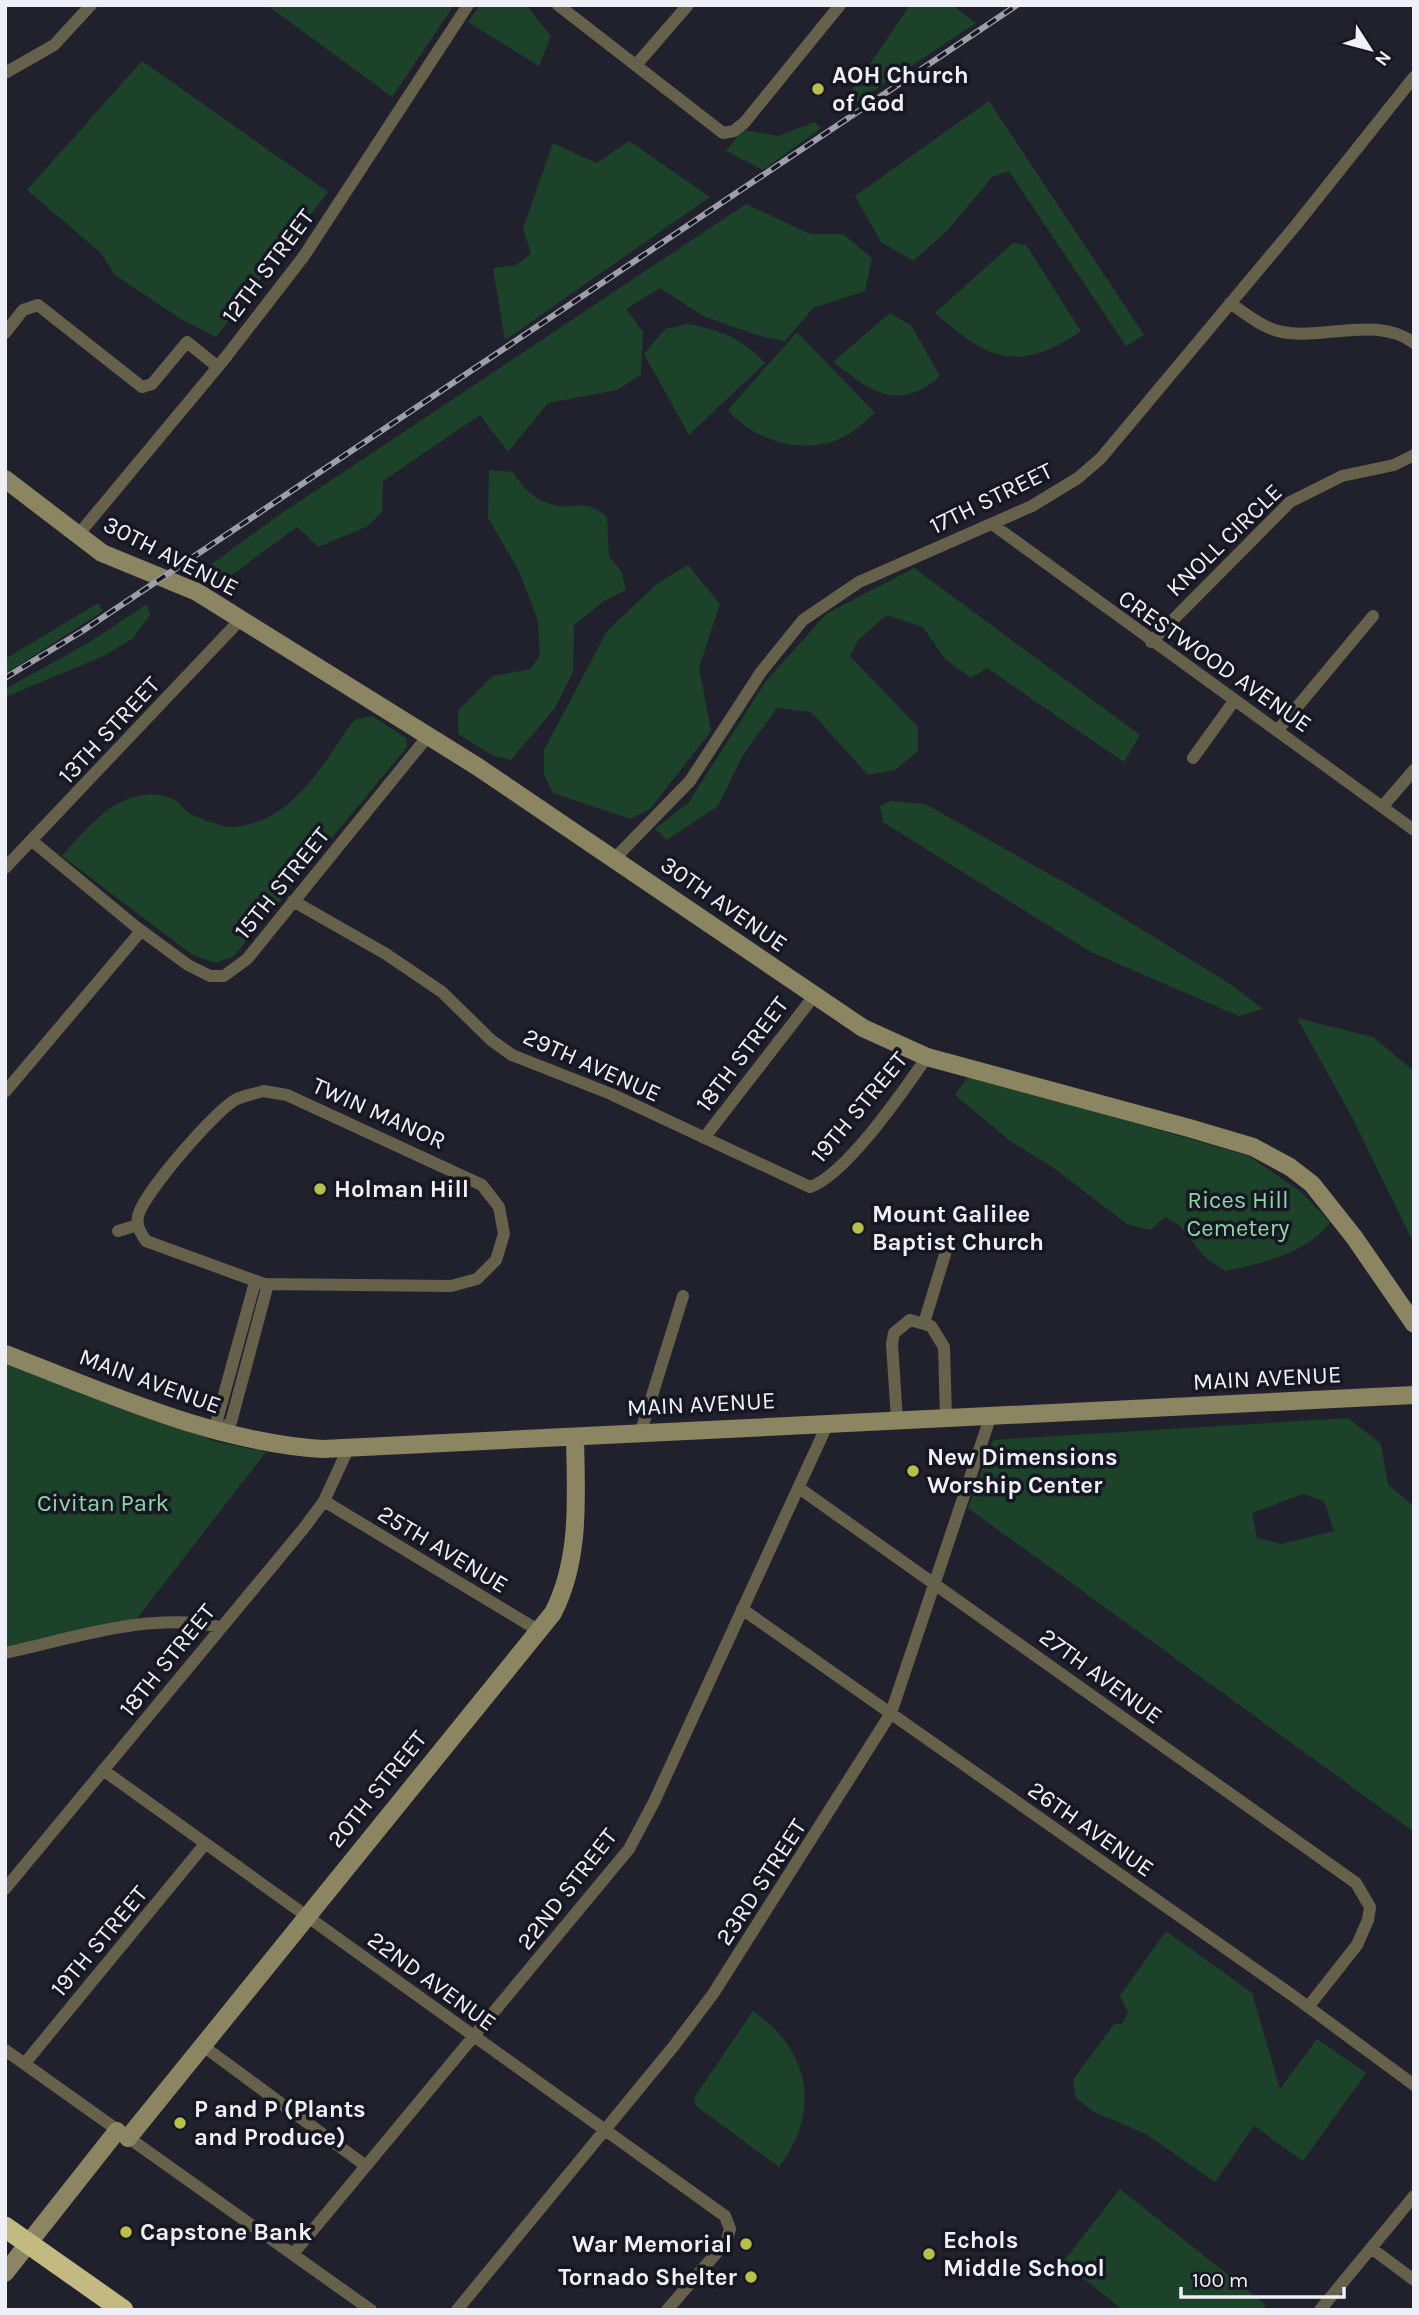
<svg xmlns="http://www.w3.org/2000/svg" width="1419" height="2315" font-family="Karla,sans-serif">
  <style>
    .green { fill: #1d422a; fill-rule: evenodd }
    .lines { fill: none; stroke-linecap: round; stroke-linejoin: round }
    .street { stroke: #65614b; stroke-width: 12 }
    .secondary { stroke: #8b8562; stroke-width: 18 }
    .highway { stroke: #c3ba82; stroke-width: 21 }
    .rail-casing { stroke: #9f9fa9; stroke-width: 6 }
    .rail { stroke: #171723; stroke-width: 3.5; stroke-dasharray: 10; stroke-linecap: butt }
    .poi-dot { fill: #b7c148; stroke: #171723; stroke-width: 2.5 }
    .labels { text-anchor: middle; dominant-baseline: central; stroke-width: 7; stroke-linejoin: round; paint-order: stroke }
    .poi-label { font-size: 24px; font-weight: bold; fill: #efeff8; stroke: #171723; text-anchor: start }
    .street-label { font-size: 24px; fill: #efeff8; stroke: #171723 }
    .park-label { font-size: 24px; fill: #8bd6a2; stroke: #171723 }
  </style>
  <rect width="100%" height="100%" fill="#21212d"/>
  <!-- green -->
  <path class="green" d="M 267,5 L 454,5 L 392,97 Z
    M 480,5 L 526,5 L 551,36 L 539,66 L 468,22 Z
    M 910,5 L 952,5 L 976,23 L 834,117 Z
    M 142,61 L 328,192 L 216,337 L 181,319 L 115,275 L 101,253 L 27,190 Z
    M 989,101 L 1144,335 L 1126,346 L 1009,171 L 992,177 L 948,230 L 913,261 L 881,242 L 855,196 Z
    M 815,122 L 821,128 L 763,170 L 726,151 L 743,130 L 779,136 Z
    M 629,141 L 710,197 L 505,340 L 493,268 L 516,265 L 531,254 L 523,228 L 553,143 L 596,163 Z
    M 746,204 L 810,234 L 843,234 L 872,258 L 865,291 L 813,308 L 785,341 L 760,336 L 703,316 L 660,288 L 626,309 L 643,332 L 641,375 L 617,390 L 548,403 L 508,452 L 480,415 L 383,481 L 382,512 L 368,526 L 318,547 L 297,527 L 218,585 L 195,576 L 279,515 Z
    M 1013,243 L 1026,245 L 1081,331 C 1018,374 989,360 935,313 Z
    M 890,313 L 911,325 L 940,376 C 898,413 871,391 833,362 Z
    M 688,324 C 720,330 742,338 765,363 L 689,435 L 644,354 L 665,329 Z
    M 797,332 L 875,413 C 866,420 858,429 849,434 C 809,458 756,443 728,410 Z
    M 489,470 L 512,472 C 523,486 532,498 550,504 C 575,512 582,496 607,517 L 609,556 L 622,573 L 626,590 L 604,601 L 574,625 L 573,672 L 555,708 L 511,760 L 494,756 L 458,734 L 458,711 L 493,676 L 531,669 L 540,655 L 538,621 L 519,571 L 488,518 Z
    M 688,565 L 720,604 L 699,668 L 711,731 L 650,809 L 630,819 L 553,793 L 544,774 L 544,750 L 607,631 L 658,583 Z
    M 914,568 L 1140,735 L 1124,762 L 987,668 L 971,678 L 945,659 L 923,627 L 887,615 L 859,639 L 850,656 L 918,727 L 918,751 L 895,770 L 868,775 L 811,712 L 777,708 L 743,755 L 718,806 L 667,840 L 655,829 L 689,802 L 766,681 L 826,614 Z
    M 98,603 L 103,611 L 5,674 L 5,659 Z
    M 147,604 L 150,615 L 133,638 L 104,656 L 5,697 L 5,689 L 88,643 Z
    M 372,716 L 406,738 L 407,747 L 234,956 L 216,963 L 191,954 L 62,856 C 90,824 125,780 173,799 C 179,801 183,809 189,813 C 198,818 224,828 235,827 C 293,822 324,762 354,720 Z
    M 890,801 L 925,804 L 1078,890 L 1230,984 L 1263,1009 L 1239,1016 L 1091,952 L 883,822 L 880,806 Z
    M 1297,1018 L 1373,1037 L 1414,1071 L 1414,1244 L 1353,1119 Z
    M 969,1075 L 1249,1156 L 1301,1192 L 1330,1222 C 1309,1253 1259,1264 1225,1271 L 1204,1256 L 1179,1225 L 1165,1217 L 1151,1230 L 1127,1224 L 1055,1169 L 1009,1140 L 955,1095 Z
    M 5,1362 L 217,1442 L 266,1452 L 131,1626 L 5,1649 Z
    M 1348,1418 L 1381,1444 L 1388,1484 L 1414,1507 L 1414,1832 L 968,1508 L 993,1440 ZM 1303,1494 L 1324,1501 L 1334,1531 L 1281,1544 L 1257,1538 L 1252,1513 Z
    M 1166,1931 L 1252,1993 L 1280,2089 L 1317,2039 L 1366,2073 L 1303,2161 L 1254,2126 L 1215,2182 L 1146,2134 L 1094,2112 L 1076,2098 L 1073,2080 L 1114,2024 L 1122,2024 L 1128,2013 L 1120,1996 Z
    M 753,2011 C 811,2051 821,2112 779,2167 L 696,2106 L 694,2098 Z
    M 1120,2189 L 1266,2305 L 1262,2310 L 1123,2310 L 1063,2262 Z"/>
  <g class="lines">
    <!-- street -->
    <path class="street" d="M 558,5 L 723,133 L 734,131 L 745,122 L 840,5
      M 636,65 L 688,5
      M 5,73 L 54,45 L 91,5
      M 1230,303 C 1246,314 1262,328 1282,332 C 1324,340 1378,315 1414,343
      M 5,333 L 23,310 L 38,305 L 142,387 L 152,384 L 187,342 L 218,367
      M 992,524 L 1414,830
      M 78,535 L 222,362 L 304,256 L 468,5
      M 1151,642 L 1290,502 L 1342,476 L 1394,465 L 1414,455
      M 1277,731 L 1373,616
      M 1193,758 L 1234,701
      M 1382,807 L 1414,770
      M 31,840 L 135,926 L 188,965 L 210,976 L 224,976 L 247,959 L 428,736
      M 615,858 L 690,781 L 761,672 L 803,620 L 859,582 L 1032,506 L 1078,478 L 1101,458 L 1296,225 L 1414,77
      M 5,868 L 241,619
      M 293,901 L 386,954 L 442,992 L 491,1040 L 512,1055 L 611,1094 L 810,1187 C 846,1175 904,1090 927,1057
      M 263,1091 L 287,1095 L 482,1185 L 499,1207 L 504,1234 L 496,1260 L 477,1279 L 451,1286 L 264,1284 L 146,1241 C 141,1233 136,1227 138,1217 C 140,1197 218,1107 237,1099 C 245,1095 255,1094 263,1091 Z
      M 5,1092 L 141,931
      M 704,1138 L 814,996
      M 118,1231 L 138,1225
      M 255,1282 L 217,1420 L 218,1432 L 231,1422 L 268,1284
      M 924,1323 L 946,1251
      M 897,1420 L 892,1344 L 894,1333 L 910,1320 L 931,1326 L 944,1347 L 946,1418
      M 641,1431 L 683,1296
      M 799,1488 L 1356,1883 L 1370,1907 L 1368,1920 L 1357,1945 L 1308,2007
      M 324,1501 L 541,1632
      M 742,1609 L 1292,1995 L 1414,2085
      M 5,1653 C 74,1638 151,1611 221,1627
      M 103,1770 L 725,2216 L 730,2229 L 726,2242 L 667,2310
      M 5,1889 L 304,1528 L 324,1501 L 348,1449
      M 203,2046 L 366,2166
      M 5,2050 L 371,2310
      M 25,2063 L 205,1844
      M 1371,2248 L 1414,2280
      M 293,2254 L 629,1849 L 654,1802 L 828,1423
      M 457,2310 L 673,2047 L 713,1994 L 891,1713 L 991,1415
      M 1320,2310 L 1414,2196"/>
    <!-- secondary -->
    <path class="secondary" d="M 5,479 L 102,553 L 197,592 L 478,767 L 863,1028 L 927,1057 L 1189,1128 L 1253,1147 L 1290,1167 L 1312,1184 L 1354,1237 L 1414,1324
      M 5,1354 C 108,1393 212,1442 323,1449 L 1414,1395
      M 128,2138 L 553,1613 C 581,1558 576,1496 575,1437
      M 5,2273 L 117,2131"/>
    <!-- highway -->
    <path class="highway" d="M 5,2227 L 123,2310"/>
    <defs>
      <path id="rail" d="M 5,678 L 84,630 L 1017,5"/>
    </defs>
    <!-- rail casing -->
    <use href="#rail" class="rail-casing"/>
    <!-- rail -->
    <use href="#rail" class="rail"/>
  </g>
  <!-- markers -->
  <g class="poi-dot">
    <circle cx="818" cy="89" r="7"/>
    <circle cx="320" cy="1189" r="7"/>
    <circle cx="858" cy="1228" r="7"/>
    <circle cx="913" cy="1471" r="7"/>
    <circle cx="180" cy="2123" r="7"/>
    <circle cx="126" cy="2232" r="7"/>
    <circle cx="746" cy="2244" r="7"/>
    <circle cx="929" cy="2254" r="7"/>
    <circle cx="751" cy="2277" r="7"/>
  </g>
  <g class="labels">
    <!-- poi labels -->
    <g class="poi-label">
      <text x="832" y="75">AOH Church<tspan x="832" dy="28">of God</tspan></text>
      <text x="334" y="1189">Holman Hill</text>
      <text x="872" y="1214">Mount Galilee<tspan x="872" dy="28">Baptist Church</tspan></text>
      <text x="927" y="1457">New Dimensions<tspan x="927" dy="28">Worship Center</tspan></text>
      <text x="194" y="2109">P and P (Plants<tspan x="194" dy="28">and Produce)</tspan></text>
      <text x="140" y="2232">Capstone Bank</text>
      <text x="943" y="2240">Echols<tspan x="943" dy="28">Middle School</tspan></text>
      <text x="732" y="2244" text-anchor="end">War Memorial</text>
      <text x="737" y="2277" text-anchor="end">Tornado Shelter</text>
    </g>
    <!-- street labels -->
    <g class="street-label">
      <text transform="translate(268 266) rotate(-53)">12TH STREET</text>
      <text transform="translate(991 498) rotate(-26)">17TH STREET</text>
      <text transform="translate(1224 540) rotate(-44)">KNOLL CIRCLE</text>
      <text transform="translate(171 556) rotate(27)">30TH AVENUE</text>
      <text transform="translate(1215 661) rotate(35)">CRESTWOOD AVENUE</text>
      <text transform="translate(109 730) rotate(-47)">13TH STREET</text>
      <text transform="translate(282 883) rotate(-51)">15TH STREET</text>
      <text transform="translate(724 904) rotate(35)">30TH AVENUE</text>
      <text transform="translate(742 1054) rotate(-53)">18TH STREET</text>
      <text transform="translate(592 1065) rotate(24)">29TH AVENUE</text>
      <text transform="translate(859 1107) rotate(-50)">19TH STREET</text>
      <text transform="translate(379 1113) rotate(24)">TWIN MANOR</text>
      <text transform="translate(1267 1378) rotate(-3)">MAIN AVENUE</text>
      <text transform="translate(150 1381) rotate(20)">MAIN AVENUE</text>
      <text transform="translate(701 1404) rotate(-3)">MAIN AVENUE</text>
      <text transform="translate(443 1549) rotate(31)">25TH AVENUE</text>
      <text transform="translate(167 1660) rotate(-51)">18TH STREET</text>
      <text transform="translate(1101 1676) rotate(36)">27TH AVENUE</text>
      <text transform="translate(377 1789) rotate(-51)">20TH STREET</text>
      <text transform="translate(1091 1829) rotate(35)">26TH AVENUE</text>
      <text transform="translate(761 1882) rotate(-57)">23RD STREET</text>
      <text transform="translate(567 1889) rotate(-52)">22ND STREET</text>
      <text transform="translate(99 1941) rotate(-50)">19TH STREET</text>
      <text transform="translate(432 1981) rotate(36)">22ND AVENUE</text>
    </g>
    <!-- park labels -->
    <g class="park-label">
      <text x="1238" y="1200">Rices Hill<tspan x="1238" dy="28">Cemetery</tspan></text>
      <text x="103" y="1503">Civitan Park</text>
    </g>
  </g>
  <!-- border -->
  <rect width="1419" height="2315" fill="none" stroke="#efeff8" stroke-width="14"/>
  <!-- north arrow -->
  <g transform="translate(1370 49) rotate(126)" stroke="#171723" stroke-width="5" paint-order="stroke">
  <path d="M0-5L12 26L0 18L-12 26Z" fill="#efeff8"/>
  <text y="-10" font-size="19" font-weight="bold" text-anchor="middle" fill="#efeff8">N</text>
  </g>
  <!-- scale -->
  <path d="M1181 2287v10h163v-10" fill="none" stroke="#efeff8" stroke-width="3.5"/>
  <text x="1192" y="2287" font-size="21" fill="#efeff8" stroke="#171723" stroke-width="5" paint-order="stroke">100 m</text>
</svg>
